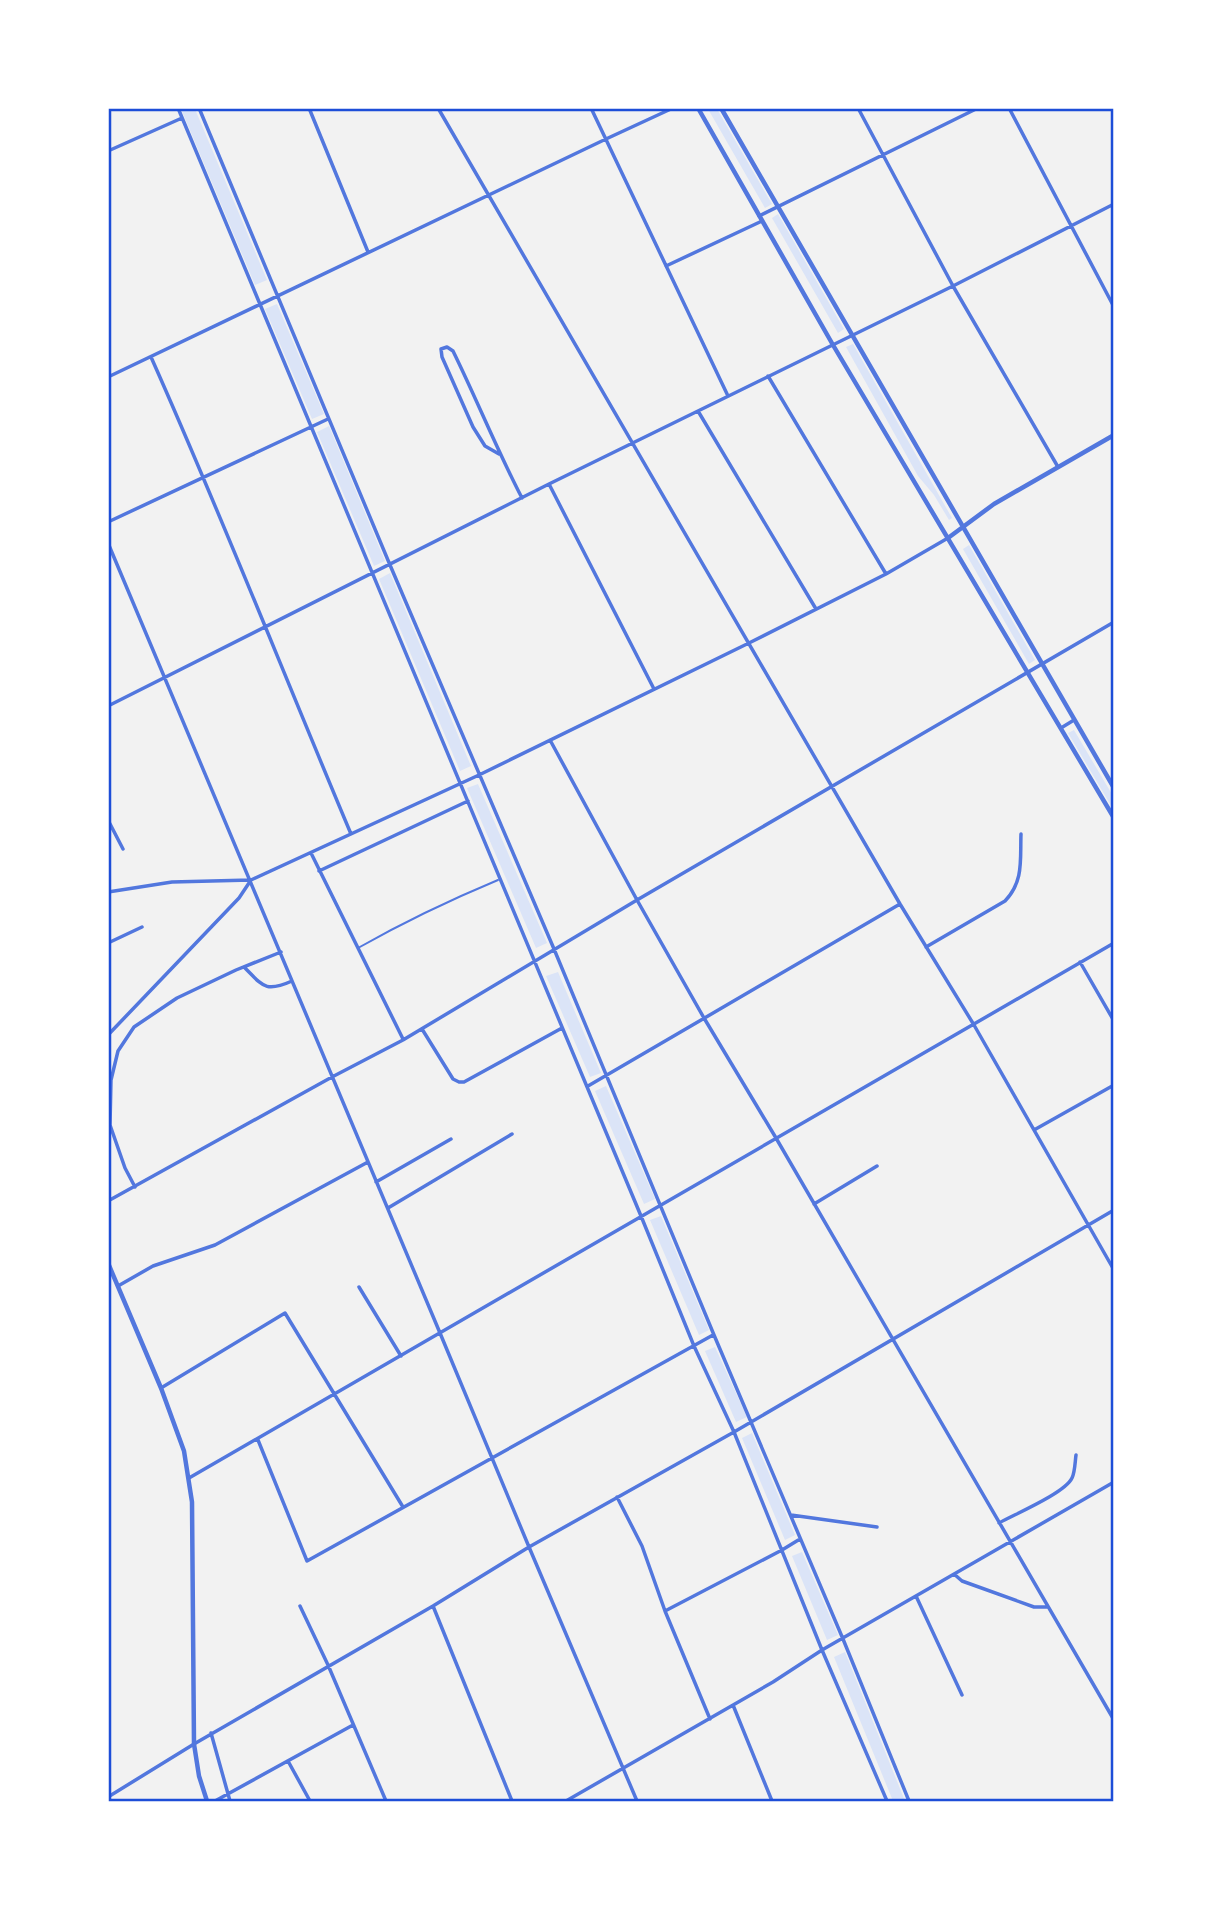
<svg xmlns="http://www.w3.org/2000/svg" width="1222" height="1910" font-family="'Playfair Display',serif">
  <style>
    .green { fill: #dbe4f7 }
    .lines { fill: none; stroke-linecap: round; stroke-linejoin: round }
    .service { stroke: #5277de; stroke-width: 2 }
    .minor { stroke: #5277de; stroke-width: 3.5 }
    .tertiary { stroke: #5277de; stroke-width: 4.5 }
    .neatline { fill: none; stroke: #1d4ed8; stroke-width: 2.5 }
  </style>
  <rect width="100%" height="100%" fill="#f2f2f2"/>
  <!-- green -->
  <path class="green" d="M 181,109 L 195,109 L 267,280 L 255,285 Z
    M 708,109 L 717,109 L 772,204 L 765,208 Z
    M 778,214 L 844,329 L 838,333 L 772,218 Z
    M 277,304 L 324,414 L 312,419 L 265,309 Z
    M 853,344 L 952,518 L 949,520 L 934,495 L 918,476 L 846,347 Z
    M 329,426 L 385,561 L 374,566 L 317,432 Z
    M 969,545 L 1035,660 L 1029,664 L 963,549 Z
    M 390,573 L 471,766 L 460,771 L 379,579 Z
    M 1074,730 L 1113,796 L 1113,809 L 1068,733 Z
    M 478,784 L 547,943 L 536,948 L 467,788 Z
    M 558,972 L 601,1073 L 590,1077 L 546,976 Z
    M 606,1086 L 655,1199 L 644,1204 L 595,1091 Z
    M 661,1216 L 709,1330 L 699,1335 L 650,1220 Z
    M 715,1347 L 747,1417 L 736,1422 L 705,1351 Z
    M 752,1433 L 795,1535 L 785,1540 L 742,1438 Z
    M 802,1552 L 838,1635 L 827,1640 L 792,1556 Z
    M 845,1652 L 905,1801 L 893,1801 L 834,1657 Z"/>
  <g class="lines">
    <!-- service -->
    <path class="service" d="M 358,948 C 404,922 450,900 498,880"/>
    <!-- minor -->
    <path class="minor" d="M 178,108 L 641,1216 L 694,1346 L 734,1432 L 822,1650 L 887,1801
      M 199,108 L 390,565 L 554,949 L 714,1335 L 843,1639 L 909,1801
      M 309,108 L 368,252
      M 438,108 L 900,904 L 974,1025 L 1114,1270
      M 591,108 L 728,396
      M 858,108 L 953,286 L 1058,467
      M 1009,108 L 1114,307
      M 108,151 L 182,118
      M 759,216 L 978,108
      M 666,266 L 762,221
      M 151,357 C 221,514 284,675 351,834
      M 768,376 L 886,574
      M 108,377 L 606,139 L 673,108
      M 698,411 L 816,609
      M 499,454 L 485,446 L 473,427 L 442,357 L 441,349 L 447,347 L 453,351 C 477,400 497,450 522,498
      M 549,484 L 654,689
      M 108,522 L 328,419
      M 108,543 L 440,1333 L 529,1547 L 637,1801
      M 108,706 L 549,484 L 953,286 L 1114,204
      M 1061,728 L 1074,720
      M 550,740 L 637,900 L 704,1018 L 776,1138 L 1114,1720
      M 108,820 L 123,849
      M 311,853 L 403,1039
      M 319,871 L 468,801
      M 108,892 L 172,882 L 251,880 L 479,775 L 749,643 L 886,574 L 948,538
      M 108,943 L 142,927
      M 926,947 L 1005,901 C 1024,881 1020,860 1021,834
      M 1080,962 L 1114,1021
      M 244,967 C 263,986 265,993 292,981
      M 422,1029 L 453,1079 L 459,1082 L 464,1082 L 562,1028
      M 108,1035 L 239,898 L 251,880
      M 588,1086 L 900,904
      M 1034,1130 L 1114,1085
      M 376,1182 L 451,1139
      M 135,1187 L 125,1168 L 110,1125 L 111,1080 L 118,1051 L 134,1027 L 177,998 L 236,970 L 281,952
      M 108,1201 L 332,1077 L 403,1040 L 637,900 L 1114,622
      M 814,1204 L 877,1166
      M 388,1208 L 512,1134
      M 118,1286 L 153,1266 L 215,1245 L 368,1162
      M 359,1287 L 401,1356
      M 161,1388 L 285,1313 L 403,1507
      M 258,1440 L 307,1561 L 713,1335
      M 189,1478 L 1114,943
      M 617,1497 L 642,1546 L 665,1611 L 710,1719
      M 791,1515 L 877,1527
      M 999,1523 C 1015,1514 1065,1493 1072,1478 C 1075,1472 1075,1462 1076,1455
      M 954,1574 L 962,1581 L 1034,1607 L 1046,1607
      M 916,1596 L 962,1695
      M 300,1606 L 328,1665 L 386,1801
      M 433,1606 L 512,1801
      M 665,1611 L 782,1550 L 800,1539
      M 733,1705 L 772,1801
      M 211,1733 L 230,1801
      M 288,1761 L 310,1801
      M 108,1797 L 194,1744 L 433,1606 L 529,1547 L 734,1432 L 1114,1210
      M 215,1801 L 353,1725
      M 566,1801 L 773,1682 L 822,1650 L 1114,1482"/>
    <!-- tertiary -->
    <path class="tertiary" d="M 698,108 L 833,345 L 1114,818
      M 721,108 L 1114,788
      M 948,538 L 994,504 L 1114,435
      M 108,1263 L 161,1388 L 184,1451 L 192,1502 L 194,1744 L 199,1776 L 207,1801"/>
  </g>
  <!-- border -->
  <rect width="1222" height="1910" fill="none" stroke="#ffffff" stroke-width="220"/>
  <rect x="110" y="110" width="1002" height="1690" class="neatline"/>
</svg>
